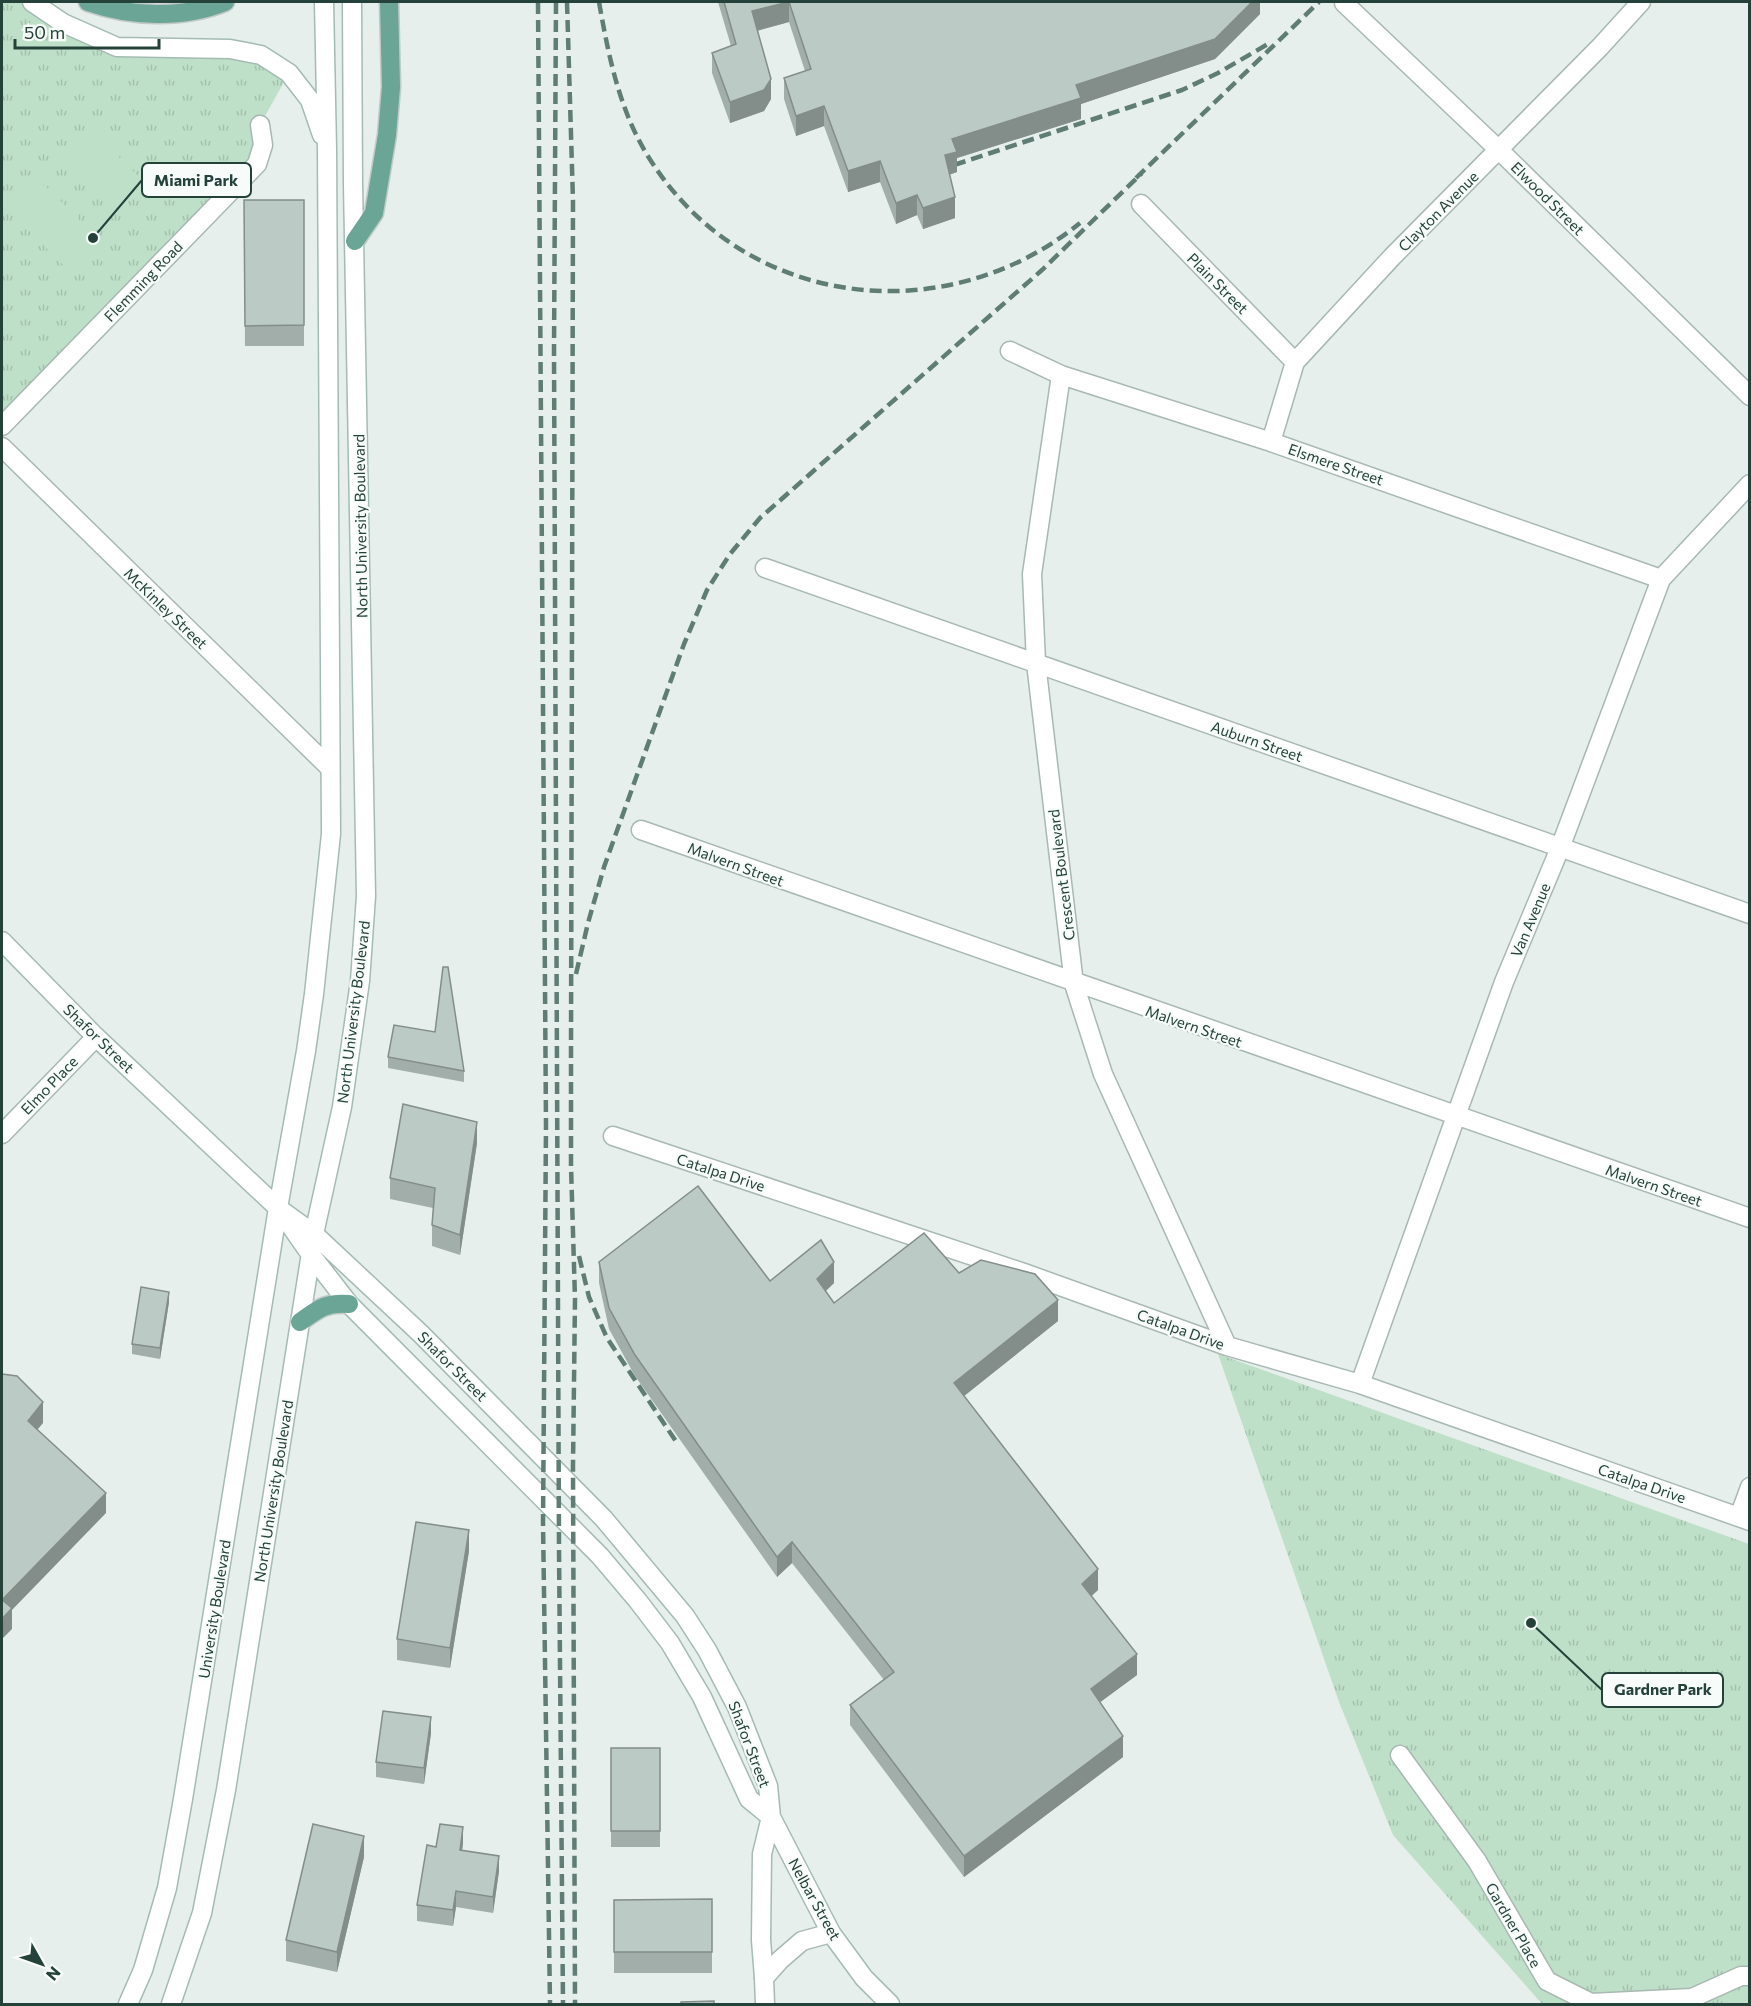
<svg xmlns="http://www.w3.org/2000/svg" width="1751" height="2006" font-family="Commissioner,sans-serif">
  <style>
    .grass { fill: url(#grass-tufts) }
    .pitch { fill: #bfe0c8 }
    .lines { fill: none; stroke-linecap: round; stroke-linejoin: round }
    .street-casing { stroke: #a8b8b2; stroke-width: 21 }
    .secondary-casing { stroke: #a4bbb3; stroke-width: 21 }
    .primary-casing { stroke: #c2cac8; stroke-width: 21 }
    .street { stroke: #fff; stroke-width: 18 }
    .secondary { stroke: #fff; stroke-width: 18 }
    .primary { stroke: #6aa596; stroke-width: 18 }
    .rail { stroke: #5f7d75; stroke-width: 4.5; stroke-dasharray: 12 6; stroke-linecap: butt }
    .wall { fill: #a1aea9 }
    .shaded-wall { fill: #838d89 }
    .building { fill: #bbcac4; stroke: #838d89; stroke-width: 1.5 }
    .labels { text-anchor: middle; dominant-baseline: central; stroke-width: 4.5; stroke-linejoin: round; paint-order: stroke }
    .street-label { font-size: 15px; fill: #24423a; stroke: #f7fbf9 }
    .leader { fill: none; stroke: #24423a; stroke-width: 2 }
    .callout-dot { fill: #24423a; stroke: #f7fbf9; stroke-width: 2 }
    .callout { fill: #f7fbf9; stroke: #24423a; stroke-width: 2 }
    .callout-label { font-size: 16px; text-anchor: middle; font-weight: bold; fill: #24423a }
  </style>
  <defs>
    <pattern id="grass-tufts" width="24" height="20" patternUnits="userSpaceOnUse" patternTransform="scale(1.5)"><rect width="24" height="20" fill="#bfe0c8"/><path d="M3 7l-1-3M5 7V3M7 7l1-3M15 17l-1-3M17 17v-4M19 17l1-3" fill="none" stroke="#a4c1ad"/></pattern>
  </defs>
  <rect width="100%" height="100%" fill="#e6efeb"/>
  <!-- grass -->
  <path class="grass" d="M 2,2 L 32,2 L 117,47 L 230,49 L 289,73 L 260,125 L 263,145 L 2,426 Z
    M 1218,1354 L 1749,1544 L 1749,2004 L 1542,2004 L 1393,1835 L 1339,1702 Z"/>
  <!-- pitch -->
  <path class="pitch" d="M 91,129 L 138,176 L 112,203 L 65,156 Z
    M 35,176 L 103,243 L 72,274 L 5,206 Z"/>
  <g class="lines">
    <defs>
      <path id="street" d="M 1344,3 L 1499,150 L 1750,396
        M 1141,204 L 1295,362
        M 1010,351 L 1061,375 L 1271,442 L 1661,579
        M 1061,375 L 1032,574 L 1036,663 L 1074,984 L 1103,1074 L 1227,1346
        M 2,426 L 257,164 L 263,145 L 260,125
        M 1271,442 L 1295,362 L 1392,257 L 1600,47 L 1641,2
        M 2,447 L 330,768
        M 765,568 L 1750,914
        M 641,830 C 1009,962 1379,1091 1750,1218
        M 2,1134 L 96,1037
        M 613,1136 L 1024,1273 L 1227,1346 L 1360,1384 L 1750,1521
        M 1360,1384 L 1504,982 L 1560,848 L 1661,579 L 1750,484
        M 1739,1517 L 1750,1487
        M 1400,1755 L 1477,1861 L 1547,1981 L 1591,2003 L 1692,1998 L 1741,1976 L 1750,1976
        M 765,2004 L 764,1978 L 780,1960 L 802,1941 L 831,1933"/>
      <path id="secondary" d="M 32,2 L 63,23 L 117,47 L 230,49 L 261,55 L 289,73 L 310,100 L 322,135
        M 2,941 L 96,1037 L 278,1208 L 314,1234 L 421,1334 L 604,1519 L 685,1616 L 707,1650 L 737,1707 L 768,1786 L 771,1817 L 762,1854 L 761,1940 L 764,1978
        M 286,1219 L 311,1255 L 349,1304 L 600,1556 L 638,1601 L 670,1643 L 702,1697 L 749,1799 L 771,1817 L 831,1933 L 864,1978 L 890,2004
        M 128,2004 L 143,1970 L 167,1888 L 183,1799 L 278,1208 L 306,1051 L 314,994 L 331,834 L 327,149 L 324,2
        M 171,2004 L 202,1913 L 226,1790 L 314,1234 L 342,1107 L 360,981 L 366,896 L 353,184 L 352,2"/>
      <path id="primary" d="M 88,2 C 131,17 183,19 225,2
        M 355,241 L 374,213 L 387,135 L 391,87 L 389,2
        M 300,1322 C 318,1309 326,1302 349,1304"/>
    </defs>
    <!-- street casing -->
    <use href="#street" class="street-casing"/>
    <!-- secondary casing -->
    <use href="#secondary" class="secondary-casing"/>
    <!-- primary casing -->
    <use href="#primary" class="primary-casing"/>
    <!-- street -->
    <use href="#street" class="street"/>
    <!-- secondary -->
    <use href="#secondary" class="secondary"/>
    <!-- primary -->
    <use href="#primary" class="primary"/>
    <!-- rail -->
    <path class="rail" d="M 538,2 L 546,1126 L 543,1523 L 550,2004
      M 556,2 L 554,352 L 559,1548 L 563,2004
      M 567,2 L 573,201 L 571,1048 L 571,1166 L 575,1299 L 573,1466 L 575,2004
      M 599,2 C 609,58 620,115 653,164 C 749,310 947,331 1080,223
      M 954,165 L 1182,90 L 1218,73 L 1268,44
      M 1136,178 L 1319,2
      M 576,974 L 588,923 L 604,867 L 684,644 L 707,590 L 730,554 L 760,518 L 1042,270 L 1142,173
      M 579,1256 L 589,1297 L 607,1338 L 677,1443"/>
  </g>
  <!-- wall -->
  <path class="wall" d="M 718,2 L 1260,2 L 1260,14 L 1215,59 L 1081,104 L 1081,119 L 957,158 L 957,172 L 949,175 L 955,218 L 923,229 L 917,215 L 896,224 L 880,182 L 848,192 L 824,126 L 796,136 L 784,99 L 784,78 L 805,71 L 789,22 L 757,31 L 771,99 L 764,111 L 730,123 L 712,73 L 712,53 L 731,46 Z
    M 244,200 L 304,200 L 304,346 L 245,346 Z
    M 388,1057 L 464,1071 L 464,1082 L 388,1068 Z
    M 477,1143 L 460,1255 L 432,1246 L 432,1225 L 433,1208 L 390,1199 L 390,1178 Z
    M 599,1262 L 770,1281 L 834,1283 L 826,1291 L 834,1303 L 959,1273 L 1058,1321 L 964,1396 L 1098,1590 L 1091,1596 L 1137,1675 L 1100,1702 L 1123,1757 L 964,1877 L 850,1725 L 850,1705 L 884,1680 L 792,1563 L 777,1577 L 635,1376 L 609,1329 L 599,1283 Z
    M 169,1302 L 160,1359 L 132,1354 L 132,1344 Z
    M 469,1551 L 450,1668 L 397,1660 L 397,1639 Z
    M 431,1733 L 424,1784 L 376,1777 L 376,1762 Z
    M 611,1748 L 660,1748 L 660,1847 L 611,1847 Z
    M 463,1843 L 462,1850 L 499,1871 L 493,1913 L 456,1907 L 453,1926 L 417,1921 L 417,1905 L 436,1847 Z
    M 364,1857 L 337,1972 L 286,1961 L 286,1940 Z
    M 712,1899 L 712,1973 L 614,1973 L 614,1900 Z"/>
  <!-- shaded-wall -->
  <path class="shaded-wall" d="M 789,2 L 789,22 L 752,32 L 752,11 Z
    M 1252,2 L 1260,2 L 1260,14 L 1215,59 L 1081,104 L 1081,119 L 957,158 L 957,172 L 945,176 L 945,155 L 952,139 Z
    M 771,79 L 771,99 L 764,111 L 730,123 L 730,102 Z
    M 824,106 L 824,126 L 796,136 L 796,116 Z
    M 880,161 L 880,182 L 848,192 L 848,171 Z
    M 917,195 L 917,215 L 896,224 L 896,203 Z
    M 955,197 L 955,218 L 923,229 L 923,208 Z
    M 477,1122 L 477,1143 L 460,1255 L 460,1235 Z
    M 834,1262 L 834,1283 L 817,1299 L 817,1279 Z
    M 169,1292 L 169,1302 L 160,1359 L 160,1348 Z
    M 1058,1300 L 1058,1321 L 954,1404 L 954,1383 Z
    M 43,1402 L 43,1423 L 28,1441 L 28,1421 Z
    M 106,1493 L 106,1513 L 12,1610 L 12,1629 L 2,1639 L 2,1600 Z
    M 469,1530 L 469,1551 L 450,1668 L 450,1648 Z
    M 792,1542 L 792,1563 L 777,1577 L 777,1557 Z
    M 1098,1569 L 1098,1590 L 1082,1605 L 1082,1584 Z
    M 1137,1654 L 1137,1675 L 1091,1709 L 1091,1689 Z
    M 431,1717 L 431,1733 L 424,1784 L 424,1768 Z
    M 1123,1736 L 1123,1757 L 964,1877 L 964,1856 Z
    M 463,1827 L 463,1843 L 460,1866 L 460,1850 Z
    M 364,1836 L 364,1857 L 337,1972 L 337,1952 Z
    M 499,1856 L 499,1871 L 493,1913 L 493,1897 Z
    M 456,1891 L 456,1907 L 453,1926 L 453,1910 Z"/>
  <!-- building -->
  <path class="building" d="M 724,2 L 1252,2 L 1215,39 L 1076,85 L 1081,98 L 952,139 L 957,152 L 945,155 L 955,197 L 923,208 L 917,195 L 896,203 L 880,161 L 848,171 L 824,106 L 796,116 L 784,78 L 811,69 L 789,2 L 752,11 L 771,79 L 764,90 L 730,102 L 712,53 L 736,44 Z
    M 244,200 L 304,200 L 304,325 L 245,326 Z
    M 443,967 L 448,967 L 464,1071 L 388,1057 L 394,1025 L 435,1032 Z
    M 403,1104 L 477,1122 L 460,1235 L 432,1225 L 435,1188 L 390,1178 Z
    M 698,1186 L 770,1281 L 821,1240 L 834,1262 L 817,1279 L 834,1303 L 924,1233 L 959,1273 L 981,1260 L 1035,1274 L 1058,1300 L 954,1383 L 1098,1569 L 1082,1584 L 1137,1654 L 1091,1689 L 1123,1736 L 964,1856 L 850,1705 L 894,1672 L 792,1542 L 777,1557 L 635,1355 L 609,1308 L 599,1262 Z
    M 141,1287 L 169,1292 L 160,1348 L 132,1344 Z
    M 2,1374 L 17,1376 L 43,1402 L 28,1421 L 106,1493 L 2,1600 L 12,1608 L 2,1619 Z
    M 416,1522 L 469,1530 L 450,1648 L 397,1639 Z
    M 383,1711 L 431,1717 L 424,1768 L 376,1762 Z
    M 611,1748 L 660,1748 L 660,1831 L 611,1831 Z
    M 313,1824 L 364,1836 L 337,1952 L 286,1940 Z
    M 440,1824 L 463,1827 L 460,1850 L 499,1856 L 493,1897 L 456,1891 L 453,1910 L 417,1905 L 427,1845 L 436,1847 Z
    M 712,1899 L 712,1952 L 614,1952 L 614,1900 Z
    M 714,2001 L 714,2004 L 681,2004 L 681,2002 Z"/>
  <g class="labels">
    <!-- street labels -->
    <g class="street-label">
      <text transform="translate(1548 198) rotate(45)">Elwood Street</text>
      <text transform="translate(1438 211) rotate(-45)">Clayton Avenue</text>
      <text transform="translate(143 281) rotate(-46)">Flemming Road</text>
      <text transform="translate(1218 283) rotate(45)">Plain Street</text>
      <text transform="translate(1336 464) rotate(19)">Elsmere Street</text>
      <text transform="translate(360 526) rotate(-91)">North University Boulevard</text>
      <text transform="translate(166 608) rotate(44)">McKinley Street</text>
      <text transform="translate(1257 741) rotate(19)">Auburn Street</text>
      <text transform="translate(736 864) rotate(20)">Malvern Street</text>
      <text transform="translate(1061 875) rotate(-97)">Crescent Boulevard</text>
      <text transform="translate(1530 920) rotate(-67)">Van Avenue</text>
      <text transform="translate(353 1012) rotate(-83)">North University Boulevard</text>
      <text transform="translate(1194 1026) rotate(19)">Malvern Street</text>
      <text transform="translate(99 1038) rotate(44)">Shafor Street</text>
      <text transform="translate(49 1085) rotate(-46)">Elmo Place</text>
      <text transform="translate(721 1172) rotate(18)">Catalpa Drive</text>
      <text transform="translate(1654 1185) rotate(19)">Malvern Street</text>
      <text transform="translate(1181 1329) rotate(20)">Catalpa Drive</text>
      <text transform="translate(453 1366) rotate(45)">Shafor Street</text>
      <text transform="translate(1642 1483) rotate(19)">Catalpa Drive</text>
      <text transform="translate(273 1491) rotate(-81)">North University Boulevard</text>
      <text transform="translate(214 1609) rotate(-81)">University Boulevard</text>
      <text transform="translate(750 1744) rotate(69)">Shafor Street</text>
      <text transform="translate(815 1899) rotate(61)">Nelbar Street</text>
      <text transform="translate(1514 1925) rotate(60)">Gardner Place</text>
    </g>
  </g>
  <!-- callouts -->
  <path class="leader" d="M93 238L142 180M1531 1623L1602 1690"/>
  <g class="callout-dot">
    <circle cx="93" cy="238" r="6"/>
    <circle cx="1531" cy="1623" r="6"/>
  </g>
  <g class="callout">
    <rect x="142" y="163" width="109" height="34" rx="6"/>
    <rect x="1602" y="1673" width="121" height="34" rx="6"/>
  </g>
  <g class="callout-label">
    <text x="196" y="186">Miami Park</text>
    <text x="1663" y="1695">Gardner Park</text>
  </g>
  <!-- border -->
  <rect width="1751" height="2006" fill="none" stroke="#24423a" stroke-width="6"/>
  <!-- north arrow -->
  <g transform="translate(42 1964) rotate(130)" stroke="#f7fbf9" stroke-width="4.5" paint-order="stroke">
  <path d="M0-4.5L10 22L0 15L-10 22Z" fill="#24423a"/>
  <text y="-9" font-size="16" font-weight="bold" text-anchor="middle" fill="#24423a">N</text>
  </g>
  <!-- scale -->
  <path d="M15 39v9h144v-9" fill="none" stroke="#24423a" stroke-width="3"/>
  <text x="24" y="39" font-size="18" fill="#24423a" stroke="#f7fbf9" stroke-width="4.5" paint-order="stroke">50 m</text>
</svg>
